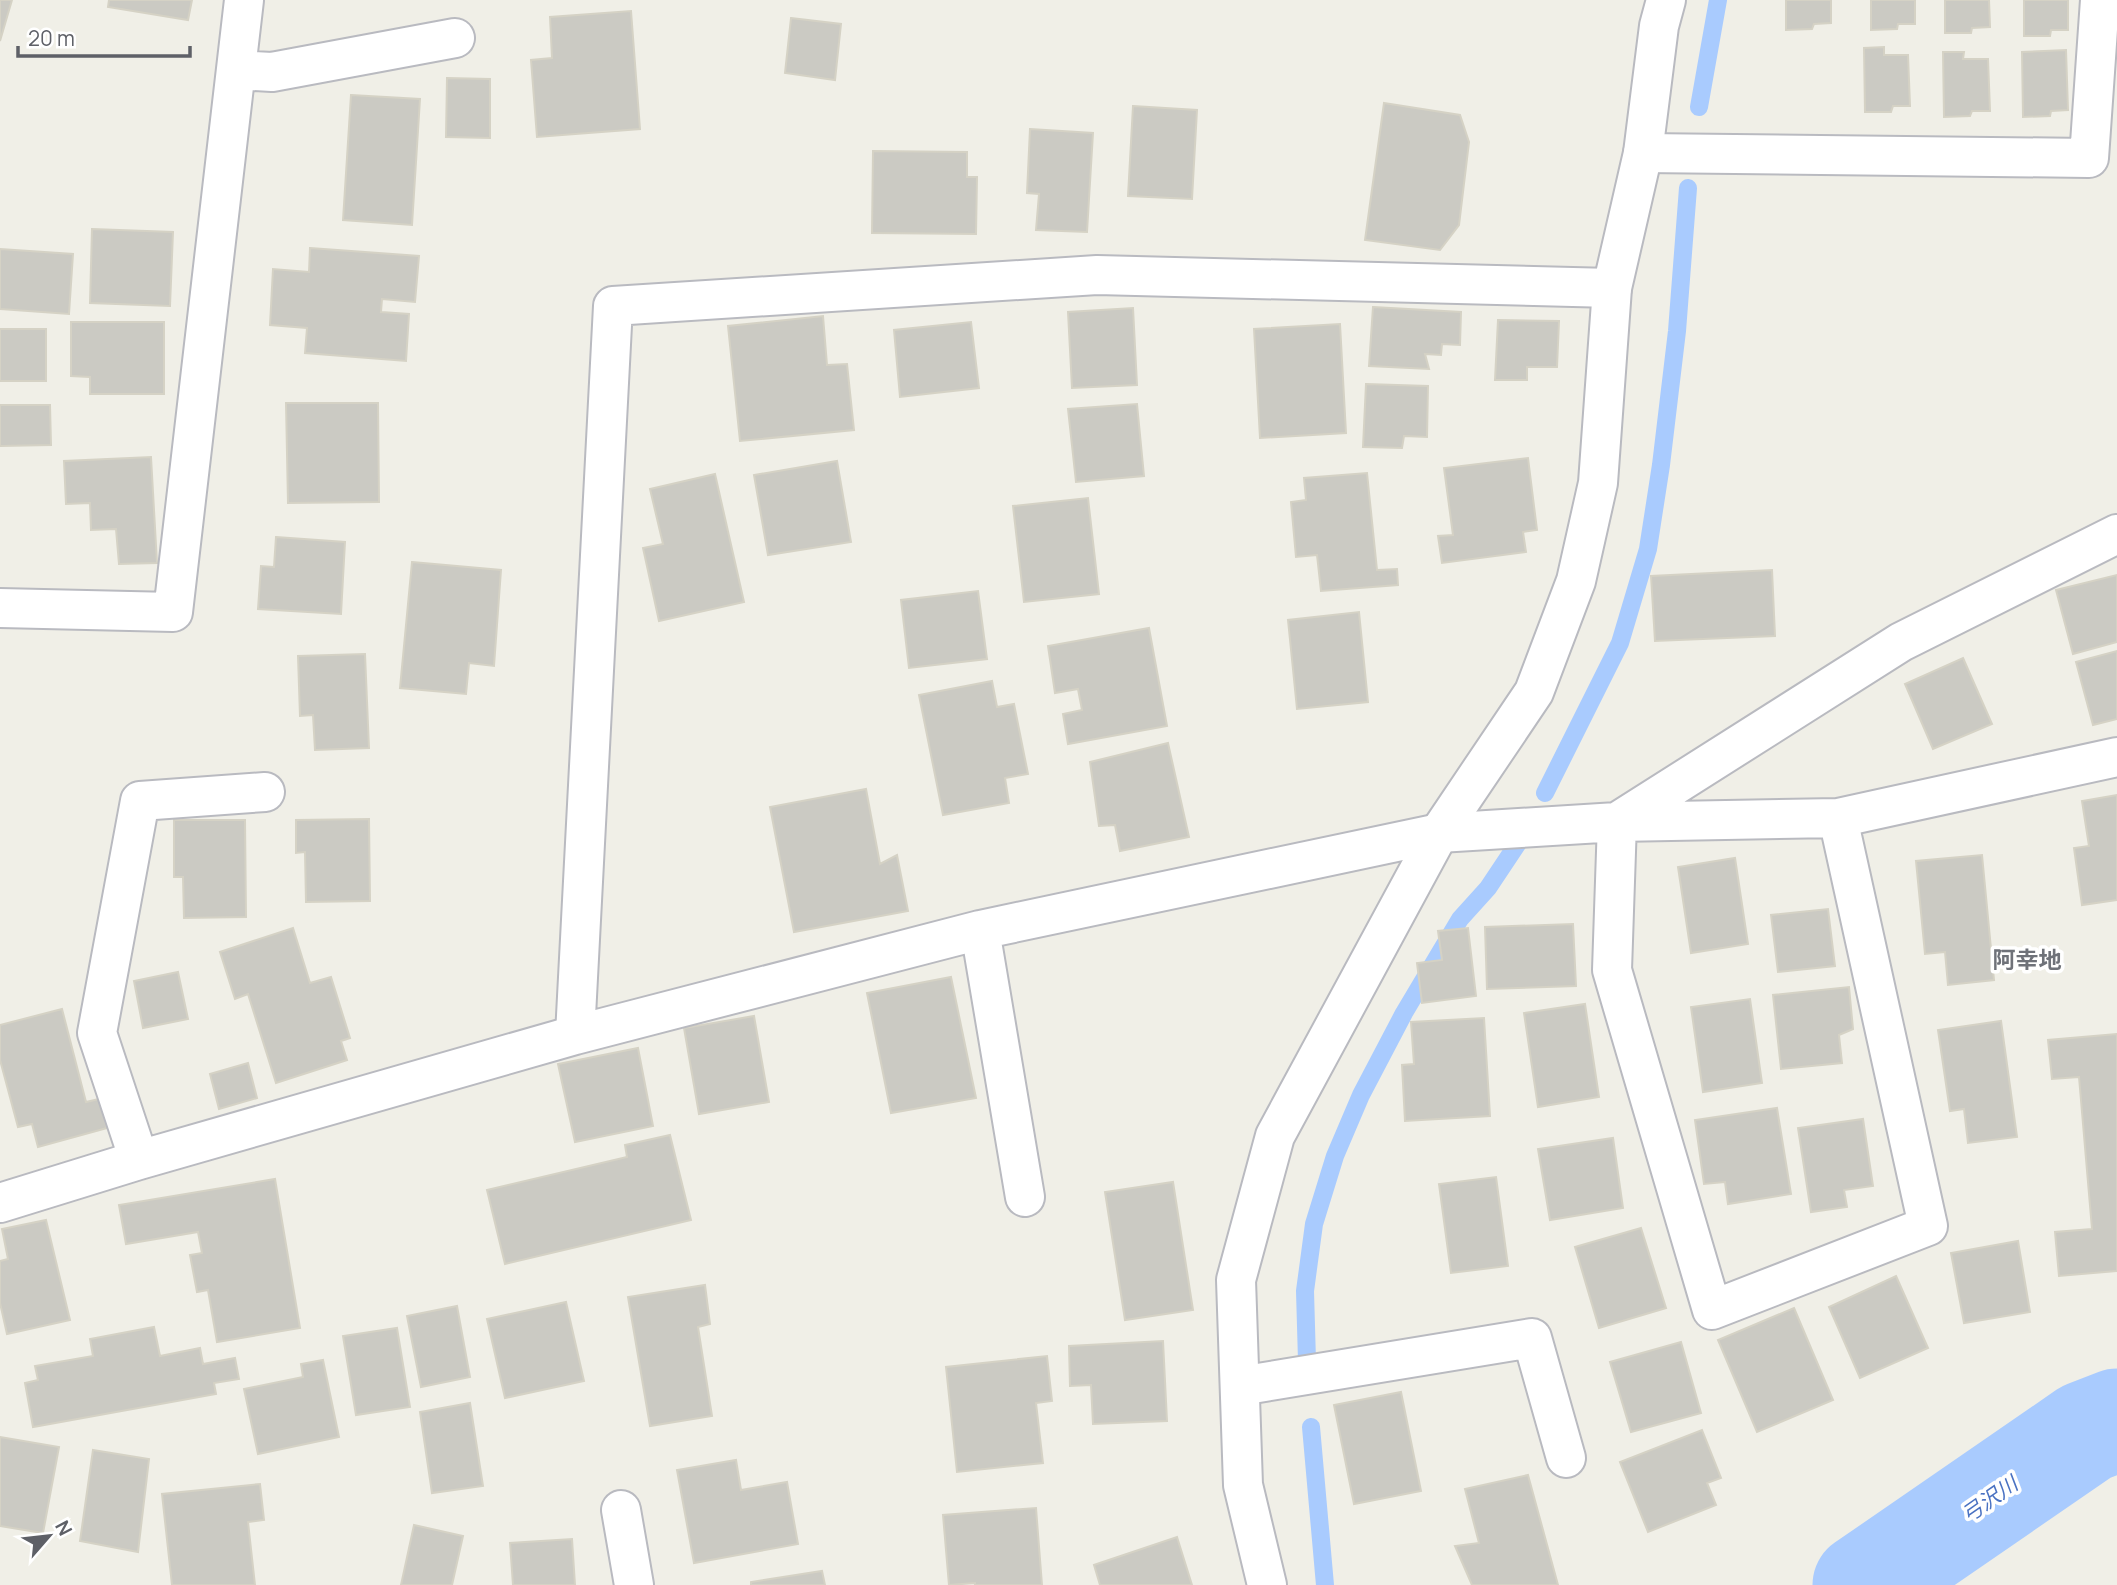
<svg xmlns="http://www.w3.org/2000/svg" width="2117" height="1585" font-family="Manrope,'Noto Sans JP',sans-serif">
  <style>
    .lines { fill: none; stroke-linecap: round; stroke-linejoin: round }
    .stream { stroke: #a9cbfe; stroke-width: 18 }
    .river { stroke: #a9cbfe; stroke-width: 103 }
    .building { fill: #cbcac3; stroke: #d5d2c5; stroke-width: 2 }
    .minor-casing { stroke: #b9bac0; stroke-width: 42 }
    .tertiary-casing { stroke: #b9bac0; stroke-width: 42 }
    .minor { stroke: #fff; stroke-width: 38 }
    .tertiary { stroke: #fff; stroke-width: 38 }
    .labels { text-anchor: middle; dominant-baseline: central; stroke-width: 7; stroke-linejoin: round; paint-order: stroke }
    .water-label { font-size: 21px; font-style: italic; fill: #4a72c2; stroke: #fff }
    .quarter-label { font-size: 23px; font-weight: bold; fill: #6f7279; stroke: #fff }
  </style>
  <rect width="100%" height="100%" fill="#f0efe7"/>
  <g class="lines">
    <!-- stream -->
    <path class="stream" d="M 1699,107 L 1718,0
      M 1545,793 L 1620,643 L 1648,549 L 1661,465 L 1677,331 L 1688,188
      M 1307,1361 L 1305,1291 L 1314,1224 L 1335,1156 L 1361,1095 L 1404,1013 L 1460,919 L 1488,888 L 1518,843
      M 1311,1427 L 1325,1585"/>
    <!-- river -->
    <path class="river" d="M 1864,1585 L 2086,1432 L 2117,1420"/>
  </g>
  <!-- building -->
  <path class="building" d="M 0,0 L 12,0 L 0,41 Z
    M 109,0 L 192,0 L 188,20 L 108,7 Z
    M 1786,0 L 1831,0 L 1831,23 L 1814,24 L 1812,29 L 1786,30 Z
    M 1871,0 L 1915,0 L 1915,24 L 1898,24 L 1897,29 L 1871,30 Z
    M 1945,0 L 1989,0 L 1990,27 L 1972,28 L 1971,33 L 1945,33 Z
    M 2024,0 L 2068,0 L 2068,30 L 2051,30 L 2050,36 L 2024,36 Z
    M 631,11 L 640,129 L 537,137 L 531,60 L 552,58 L 550,17 Z
    M 791,18 L 841,24 L 835,80 L 785,73 Z
    M 1884,47 L 1884,55 L 1908,55 L 1910,106 L 1893,106 L 1891,112 L 1865,112 L 1864,48 Z
    M 2066,50 L 2068,110 L 2051,111 L 2050,116 L 2023,117 L 2022,52 Z
    M 1943,52 L 1964,52 L 1963,59 L 1988,59 L 1990,111 L 1972,111 L 1970,116 L 1944,117 Z
    M 447,78 L 490,79 L 490,138 L 446,137 Z
    M 351,95 L 420,99 L 412,225 L 343,220 Z
    M 1384,103 L 1460,115 L 1469,142 L 1459,225 L 1440,250 L 1365,240 Z
    M 1133,106 L 1197,110 L 1192,199 L 1128,196 Z
    M 1030,129 L 1093,133 L 1087,232 L 1036,230 L 1039,194 L 1027,193 Z
    M 873,151 L 967,152 L 967,177 L 977,177 L 976,234 L 872,233 Z
    M 92,229 L 173,232 L 170,306 L 90,303 Z
    M 310,248 L 419,256 L 415,302 L 382,299 L 381,312 L 409,314 L 406,361 L 305,353 L 307,328 L 270,325 L 273,269 L 309,272 Z
    M 0,249 L 73,254 L 69,314 L 0,309 Z
    M 1373,307 L 1461,312 L 1460,345 L 1442,344 L 1441,355 L 1425,354 L 1429,369 L 1369,366 Z
    M 1133,308 L 1137,385 L 1072,388 L 1068,312 Z
    M 823,316 L 827,365 L 847,364 L 854,430 L 740,441 L 728,326 Z
    M 1498,320 L 1559,321 L 1557,367 L 1527,367 L 1527,380 L 1495,380 Z
    M 71,322 L 164,322 L 164,394 L 90,394 L 90,377 L 71,376 Z
    M 971,322 L 979,388 L 900,397 L 894,330 Z
    M 1340,324 L 1346,433 L 1260,438 L 1254,329 Z
    M 0,329 L 46,329 L 46,381 L 0,381 Z
    M 1366,384 L 1428,386 L 1427,437 L 1404,436 L 1402,448 L 1363,447 Z
    M 286,403 L 378,403 L 379,502 L 288,503 Z
    M 1137,404 L 1144,476 L 1076,482 L 1068,409 Z
    M 0,405 L 50,405 L 51,445 L 0,446 Z
    M 151,457 L 157,563 L 119,564 L 116,529 L 91,530 L 90,503 L 66,504 L 64,461 Z
    M 1528,458 L 1537,530 L 1523,532 L 1526,552 L 1442,563 L 1438,536 L 1453,535 L 1444,468 Z
    M 837,461 L 851,542 L 768,555 L 754,475 Z
    M 1367,473 L 1377,570 L 1397,569 L 1398,585 L 1321,591 L 1317,555 L 1296,557 L 1291,502 L 1306,500 L 1304,478 Z
    M 715,474 L 744,602 L 659,621 L 643,548 L 663,544 L 650,489 Z
    M 1088,498 L 1099,594 L 1024,602 L 1013,506 Z
    M 276,537 L 345,542 L 341,614 L 258,609 L 261,566 L 274,567 Z
    M 412,562 L 501,570 L 494,666 L 469,663 L 466,694 L 400,688 Z
    M 1772,570 L 1775,636 L 1655,641 L 1651,576 Z
    M 2117,575 L 2117,642 L 2073,654 L 2056,590 Z
    M 978,591 L 987,659 L 909,668 L 901,600 Z
    M 1359,612 L 1368,702 L 1297,709 L 1288,620 Z
    M 1149,628 L 1167,726 L 1068,744 L 1063,714 L 1082,710 L 1078,689 L 1055,693 L 1048,646 Z
    M 2117,651 L 2117,719 L 2093,725 L 2076,662 Z
    M 365,654 L 369,748 L 315,750 L 313,715 L 300,716 L 298,656 Z
    M 1963,658 L 1992,724 L 1933,749 L 1905,684 Z
    M 992,681 L 997,707 L 1014,704 L 1028,774 L 1005,778 L 1009,803 L 943,815 L 919,695 Z
    M 1168,743 L 1189,837 L 1120,851 L 1115,825 L 1099,826 L 1090,762 Z
    M 866,789 L 880,864 L 897,855 L 908,911 L 794,932 L 770,807 Z
    M 2117,795 L 2117,900 L 2082,905 L 2074,848 L 2089,846 L 2082,801 Z
    M 369,819 L 370,901 L 306,902 L 305,852 L 296,853 L 296,820 Z
    M 174,820 L 245,820 L 246,917 L 184,918 L 183,877 L 174,877 Z
    M 1982,855 L 1994,980 L 1948,985 L 1945,952 L 1925,954 L 1916,861 Z
    M 1735,858 L 1748,944 L 1691,953 L 1678,867 Z
    M 1828,909 L 1835,966 L 1778,972 L 1771,915 Z
    M 1573,924 L 1576,986 L 1487,989 L 1485,927 Z
    M 293,928 L 310,983 L 331,977 L 350,1038 L 341,1041 L 347,1060 L 276,1083 L 248,994 L 235,999 L 220,952 Z
    M 1468,928 L 1476,996 L 1422,1003 L 1417,963 L 1442,960 L 1438,931 Z
    M 178,972 L 188,1019 L 143,1028 L 134,981 Z
    M 951,977 L 976,1098 L 891,1113 L 867,993 Z
    M 1849,987 L 1853,1029 L 1839,1035 L 1842,1063 L 1781,1069 L 1773,995 Z
    M 1750,999 L 1762,1083 L 1703,1092 L 1691,1007 Z
    M 1585,1004 L 1599,1097 L 1538,1107 L 1524,1013 Z
    M 62,1009 L 86,1102 L 99,1099 L 107,1128 L 38,1147 L 32,1124 L 18,1127 L 0,1060 L 0,1025 Z
    M 754,1016 L 769,1102 L 699,1114 L 684,1028 Z
    M 1484,1018 L 1490,1116 L 1405,1121 L 1402,1065 L 1414,1064 L 1411,1022 Z
    M 2001,1021 L 2017,1137 L 1968,1143 L 1964,1109 L 1950,1111 L 1938,1030 Z
    M 2117,1034 L 2117,1271 L 2059,1276 L 2055,1232 L 2092,1229 L 2079,1077 L 2052,1079 L 2048,1040 Z
    M 638,1048 L 653,1126 L 575,1142 L 558,1064 Z
    M 248,1063 L 257,1098 L 219,1109 L 210,1074 Z
    M 1777,1108 L 1791,1194 L 1728,1204 L 1725,1182 L 1704,1184 L 1695,1120 Z
    M 1863,1119 L 1873,1186 L 1844,1190 L 1847,1207 L 1811,1212 L 1798,1128 Z
    M 670,1135 L 691,1220 L 505,1264 L 487,1190 L 627,1157 L 625,1145 Z
    M 1613,1138 L 1623,1208 L 1550,1220 L 1538,1149 Z
    M 1496,1177 L 1508,1266 L 1451,1273 L 1439,1184 Z
    M 275,1179 L 300,1328 L 217,1342 L 208,1290 L 197,1292 L 190,1255 L 202,1253 L 198,1232 L 126,1244 L 119,1205 Z
    M 1173,1182 L 1193,1310 L 1125,1320 L 1105,1192 Z
    M 46,1220 L 70,1320 L 7,1334 L 0,1303 L 0,1261 L 8,1259 L 2,1229 Z
    M 1641,1228 L 1666,1308 L 1599,1328 L 1575,1247 Z
    M 2018,1241 L 2030,1312 L 1964,1323 L 1951,1253 Z
    M 1896,1276 L 1928,1348 L 1860,1378 L 1829,1307 Z
    M 705,1285 L 710,1324 L 698,1327 L 712,1416 L 650,1426 L 628,1297 Z
    M 566,1302 L 584,1381 L 505,1398 L 487,1319 Z
    M 457,1306 L 470,1377 L 421,1387 L 407,1316 Z
    M 1794,1308 L 1833,1400 L 1757,1432 L 1718,1340 Z
    M 154,1327 L 160,1356 L 200,1348 L 203,1364 L 235,1358 L 239,1379 L 214,1383 L 216,1394 L 33,1427 L 25,1383 L 38,1380 L 35,1366 L 93,1356 L 90,1339 Z
    M 397,1328 L 410,1407 L 356,1415 L 343,1336 Z
    M 1163,1341 L 1167,1421 L 1093,1424 L 1091,1385 L 1070,1386 L 1069,1346 Z
    M 1681,1342 L 1701,1413 L 1631,1432 L 1610,1362 Z
    M 1047,1356 L 1052,1401 L 1036,1403 L 1043,1463 L 957,1472 L 946,1367 Z
    M 323,1360 L 339,1437 L 258,1454 L 244,1389 L 303,1377 L 301,1364 Z
    M 1401,1392 L 1421,1491 L 1354,1504 L 1334,1405 Z
    M 470,1403 L 483,1486 L 432,1493 L 420,1412 Z
    M 1702,1430 L 1721,1478 L 1707,1483 L 1716,1505 L 1648,1532 L 1620,1462 Z
    M 0,1437 L 59,1447 L 43,1533 L 0,1526 Z
    M 93,1450 L 149,1459 L 138,1552 L 80,1541 Z
    M 736,1460 L 741,1490 L 787,1482 L 798,1544 L 694,1563 L 677,1470 Z
    M 1528,1475 L 1558,1585 L 1472,1585 L 1455,1546 L 1479,1543 L 1465,1489 Z
    M 260,1484 L 264,1520 L 248,1522 L 255,1585 L 172,1585 L 162,1494 Z
    M 1036,1508 L 1042,1585 L 975,1585 L 975,1583 L 949,1585 L 943,1515 Z
    M 414,1525 L 463,1536 L 452,1585 L 401,1585 Z
    M 1177,1537 L 1192,1585 L 1100,1585 L 1094,1565 Z
    M 572,1539 L 575,1585 L 513,1585 L 510,1543 Z
    M 822,1571 L 825,1585 L 751,1585 L 751,1582 Z"/>
  <g class="lines">
    <defs>
      <path id="minor" d="M 236,70 L 272,72 L 455,38
        M 1643,153 L 2089,158 L 2100,0
        M 0,608 L 173,612 L 244,0
        M 1838,818 L 1928,1226 L 1712,1310 L 1612,970 L 1617,822 L 1901,642 L 2117,534
        M 980,930 L 1025,1197
        M 575,1035 L 613,306 L 1097,275 L 1612,288
        M 139,1160 L 97,1033 L 140,801 L 265,792
        M 0,1203 L 139,1160 L 575,1035 L 980,930 L 1439,833 L 1617,822 L 1838,818 L 2117,757
        M 1240,1386 L 1532,1338 L 1566,1458
        M 621,1510 L 634,1585"/>
      <path id="tertiary" d="M 1267,1585 L 1243,1485 L 1236,1280 L 1275,1136 L 1439,833 L 1534,692 L 1576,581 L 1598,483 L 1612,288 L 1643,153 L 1659,26 L 1666,0"/>
    </defs>
    <!-- minor casing -->
    <use href="#minor" class="minor-casing"/>
    <!-- tertiary casing -->
    <use href="#tertiary" class="tertiary-casing"/>
    <!-- minor -->
    <use href="#minor" class="minor"/>
    <!-- tertiary -->
    <use href="#tertiary" class="tertiary"/>
  </g>
  <g class="labels">
    <!-- water labels -->
    <g class="water-label">
      <text transform="translate(1989 1499) rotate(-35)">弓沢川</text>
    </g>
    <!-- quarter labels -->
    <g class="quarter-label">
      <text x="2027" y="959">阿幸地</text>
    </g>
  </g>
  <!-- north arrow -->
  <g transform="translate(49 1536) rotate(62)" stroke="#ffffff" stroke-width="5" paint-order="stroke">
  <path d="M0-5L12 26L0 18L-12 26Z" fill="#5e6067"/>
  <text y="-10" font-size="19" font-weight="bold" text-anchor="middle" fill="#5e6067">N</text>
  </g>
  <!-- scale -->
  <path d="M18 46v10h172v-10" fill="none" stroke="#5e6067" stroke-width="3.5"/>
  <text x="28" y="46" font-size="21" fill="#5e6067" stroke="#ffffff" stroke-width="5" paint-order="stroke">20 m</text>
</svg>
